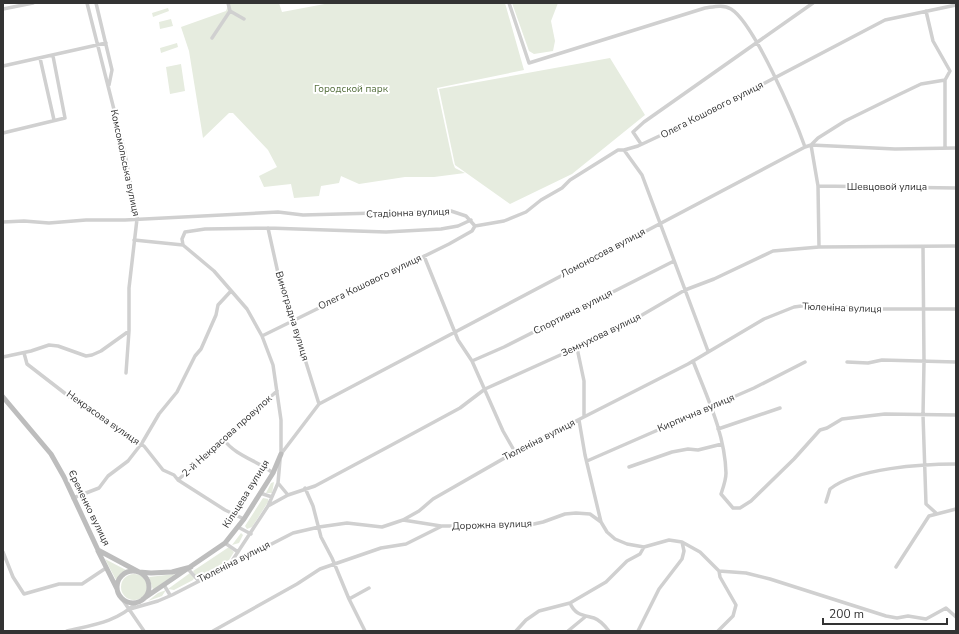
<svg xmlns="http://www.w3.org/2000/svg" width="959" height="634" font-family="'Nunito Sans',sans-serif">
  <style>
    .green { fill: #e6ecdf }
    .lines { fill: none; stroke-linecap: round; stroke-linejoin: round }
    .street { stroke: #d0d0d0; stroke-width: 3.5 }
    .secondary { stroke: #bdbdbd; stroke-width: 5 }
    .labels { text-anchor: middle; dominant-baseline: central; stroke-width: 4; stroke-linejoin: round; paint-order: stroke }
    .park-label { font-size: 10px; fill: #56703f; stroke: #fff }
    .street-label { font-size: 10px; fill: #333; stroke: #fff }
  </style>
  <rect width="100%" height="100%" fill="#fff"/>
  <!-- green -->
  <path class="green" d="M 229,3 L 279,3 L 282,12 L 330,3 L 505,3 L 524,70 L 437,88 L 453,163 L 455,168 L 465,173 L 434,177 L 405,177 L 359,184 L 341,176 L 339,183 L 321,186 L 319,196 L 294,198 L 291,184 L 264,187 L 259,176 L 277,167 L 268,150 L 233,113 L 229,113 L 203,138 L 189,51 L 181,27 L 226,11 Z
    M 512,3 L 558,3 L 551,21 L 555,41 L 553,51 L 534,54 L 529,51 Z
    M 168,8 L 169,11 L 153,17 L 152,13 Z
    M 171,19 L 173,26 L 160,29 L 159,22 Z
    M 177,43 L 178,47 L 161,53 L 160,48 Z
    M 610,58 L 645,115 L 572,174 L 510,204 L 455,165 L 439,89 Z
    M 181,64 L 185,91 L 170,94 L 166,67 Z
    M 274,482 L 272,493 L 266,493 L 271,483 Z
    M 263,498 L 268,499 L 268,502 L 252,527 L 247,529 L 245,526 Z
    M 241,533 L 243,535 L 239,543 L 232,545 Z
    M 229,547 L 234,552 L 229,560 L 200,577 L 195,575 L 193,571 Z
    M 105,559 L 126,570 L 116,580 Z
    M 190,573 L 194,578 L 193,580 L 174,590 L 168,589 Z
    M 175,574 L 153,590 L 149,577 Z
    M121 587a13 13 0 1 1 26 0a13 13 0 1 1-26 0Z
    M 166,590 L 162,596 L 148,601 L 158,593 Z"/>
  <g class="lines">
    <!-- street -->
    <path class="street" d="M 96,3 L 112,70 L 109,85
      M 228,3 L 230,11
      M 509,3 L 529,63 L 705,8 C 713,7 723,4 731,9 C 754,23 795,119 805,147
      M 3,9 L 33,3
      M 926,11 L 933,41 L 950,71 L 945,80 L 945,147
      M 212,38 L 230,11 L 244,19
      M 40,58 L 54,120
      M 3,66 L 106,43
      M 3,133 L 65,118 L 53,56
      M 641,144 L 633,132 L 644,122 L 813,3
      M 624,150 L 642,175 L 708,351
      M 818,186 L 956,188
      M 3,222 L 24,221 L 49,223 L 86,220 L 125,220 L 278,212 L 303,215 L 451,211 L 466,216 L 475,226 L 472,231 L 449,244 L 262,336
      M 475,226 L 504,221 L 526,212 L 541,200 L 562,188 L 570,180 L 618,150 L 624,150 L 638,146 L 700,117 L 885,20 L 956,5
      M 268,228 L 278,273 L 319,404
      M 134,240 L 183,245 L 214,271 L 247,309 L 262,336 L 273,365 L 281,420 L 281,454
      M 183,245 L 182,239 L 185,232 L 205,229 L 268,228 L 386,232 L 441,229 L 458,226 L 471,220
      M 819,247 L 818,186 L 811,145 L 895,149 L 956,148
      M 923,247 L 924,362 L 923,415 L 926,504 L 936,513
      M 424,256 L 458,340 L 472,361 L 503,431 L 515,452
      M 577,348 L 584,381 L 584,417
      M 24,353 L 27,364 L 71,398 L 89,408 L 135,442 L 144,446 L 163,470 L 174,475 L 178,480 L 225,510 L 244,519
      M 3,357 L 31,351 L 49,345 L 58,346 L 86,356 L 92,355 L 101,351 L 129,331 L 129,288 L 137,219 L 125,153 L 87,3
      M 472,361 L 504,347 L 674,261
      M 693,361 C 707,397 725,434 726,473 C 726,480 723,488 721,494 L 733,508 L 740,508 L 751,501 L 794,459 L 820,430 L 827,428 L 842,419 L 885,414 L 956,415
      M 847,362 L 868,363 L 882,360 L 956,362
      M 126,373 L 129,331
      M 579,420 L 585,455 L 601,522 L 607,532 L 615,539 L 627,544 L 644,547 L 669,540 L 682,542 L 700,552 L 719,571 L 746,573 L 770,579 L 886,616 L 897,618 L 908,616 L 926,619 L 946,608 L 956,617
      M 718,429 L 780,408
      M 224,440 C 236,456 258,461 273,473
      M 281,454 L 319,404 L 805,147 L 811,145 L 818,138 L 845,121 L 898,95 L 921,84 L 945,80
      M 587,461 L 754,388 L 805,362
      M 629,467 L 672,452 L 688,449 L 698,450 L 722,444
      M 178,480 L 277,391
      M 278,483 L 288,495
      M 305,488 L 313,506 L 321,537 L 332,558 L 349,599 L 365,631
      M 260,493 L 272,497
      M 73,498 L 99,488 L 108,476 L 128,461 L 142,443 L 159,414 L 177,392 L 195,356 L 201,349 L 216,315 L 218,305 L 231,291
      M 826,502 L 830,489 C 856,468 923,464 956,464
      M 268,506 L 288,495 L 315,486 L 386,448 L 460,408 L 485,389 L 567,352 L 642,315 L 685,290 L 714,279 L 773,251 L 819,247 L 956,246
      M 403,520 L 441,526
      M 238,527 L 251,534
      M 225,543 L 238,552
      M 3,552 L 13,577 L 24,594 L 59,584 L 82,584 L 106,568
      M 230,564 L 268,506 L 278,483 L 280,460
      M 896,567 L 929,516 L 956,509
      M 188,569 L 198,580
      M 164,585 L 170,595
      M 122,599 L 144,631
      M 349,599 L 369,588
      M 570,603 C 575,615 583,615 594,618 C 600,620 605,626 609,631
      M 130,609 L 158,601 L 172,595 L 293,533 L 319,527 L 347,523 L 382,527 L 403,520 L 419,511 L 433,499 L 515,452 L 688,364 L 764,319 L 794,307 L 809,305 L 882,309 L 956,309
      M 67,631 C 92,625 117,622 136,603
      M 213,631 L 297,584 L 320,569 L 381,548 L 406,544 L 442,526 L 525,526 L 543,522 L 565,514 L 576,513 L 590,514 L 601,522
      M 516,631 L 526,620 L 539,611 L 570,603 L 606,582 L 627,561 L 640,554 L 644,547
      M 568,631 L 585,617
      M 638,631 L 659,589 L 682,559 L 684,551 L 682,542
      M 718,631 L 733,616 L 736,605 L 720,577 L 719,571"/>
    <!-- secondary -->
    <path class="secondary" d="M 3,397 L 51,454 L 64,477 L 98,550 L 139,572 L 151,573 L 172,572 L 191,567
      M 98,551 L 117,589
      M117 587a16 16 0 1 1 32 0a16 16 0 1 1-32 0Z
      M 143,599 L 225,543 L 244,519 L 273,473 L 281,454"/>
  </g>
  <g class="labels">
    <!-- park labels -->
    <g class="park-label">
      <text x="351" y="89">Городской парк</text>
    </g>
    <!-- street labels -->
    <g class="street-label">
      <text transform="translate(712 110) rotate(-27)">Олега Кошового вулиця</text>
      <text transform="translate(125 163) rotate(78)">Комсомольська вулиця</text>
      <text x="887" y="187">Шевцовой улица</text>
      <text transform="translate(408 213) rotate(-2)">Стадіонна вулиця</text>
      <text transform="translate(603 253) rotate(-28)">Ломоносова вулиця</text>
      <text transform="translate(370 282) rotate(-26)">Олега Кошового вулиця</text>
      <text transform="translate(842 308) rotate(2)">Тюленіна вулиця</text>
      <text transform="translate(573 312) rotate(-27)">Спортивна вулиця</text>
      <text transform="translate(292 316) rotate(73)">Виноградна вулиця</text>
      <text transform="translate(601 335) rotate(-26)">Земнухова вулиця</text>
      <text transform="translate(696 413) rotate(-23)">Кирпична вулиця</text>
      <text transform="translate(103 418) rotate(35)">Некрасова вулиця</text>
      <text transform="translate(227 436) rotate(-42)">2-й Некрасова провулок</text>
      <text transform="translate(539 440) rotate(-27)">Тюленіна вулиця</text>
      <text transform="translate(246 494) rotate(-58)">Кільцева вулиця</text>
      <text transform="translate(89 508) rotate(64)">Єременко вулиця</text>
      <text transform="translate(492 525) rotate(-2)">Дорожна вулиця</text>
      <text transform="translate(234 562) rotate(-27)">Тюленіна вулиця</text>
    </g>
  </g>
  <!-- border -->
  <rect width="959" height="634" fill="none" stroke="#333333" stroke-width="8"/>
  <!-- scale -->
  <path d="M823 618v6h124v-6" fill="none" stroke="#333333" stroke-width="2"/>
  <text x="829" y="618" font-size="12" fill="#333333" stroke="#ffffff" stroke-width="3" paint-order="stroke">200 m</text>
</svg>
